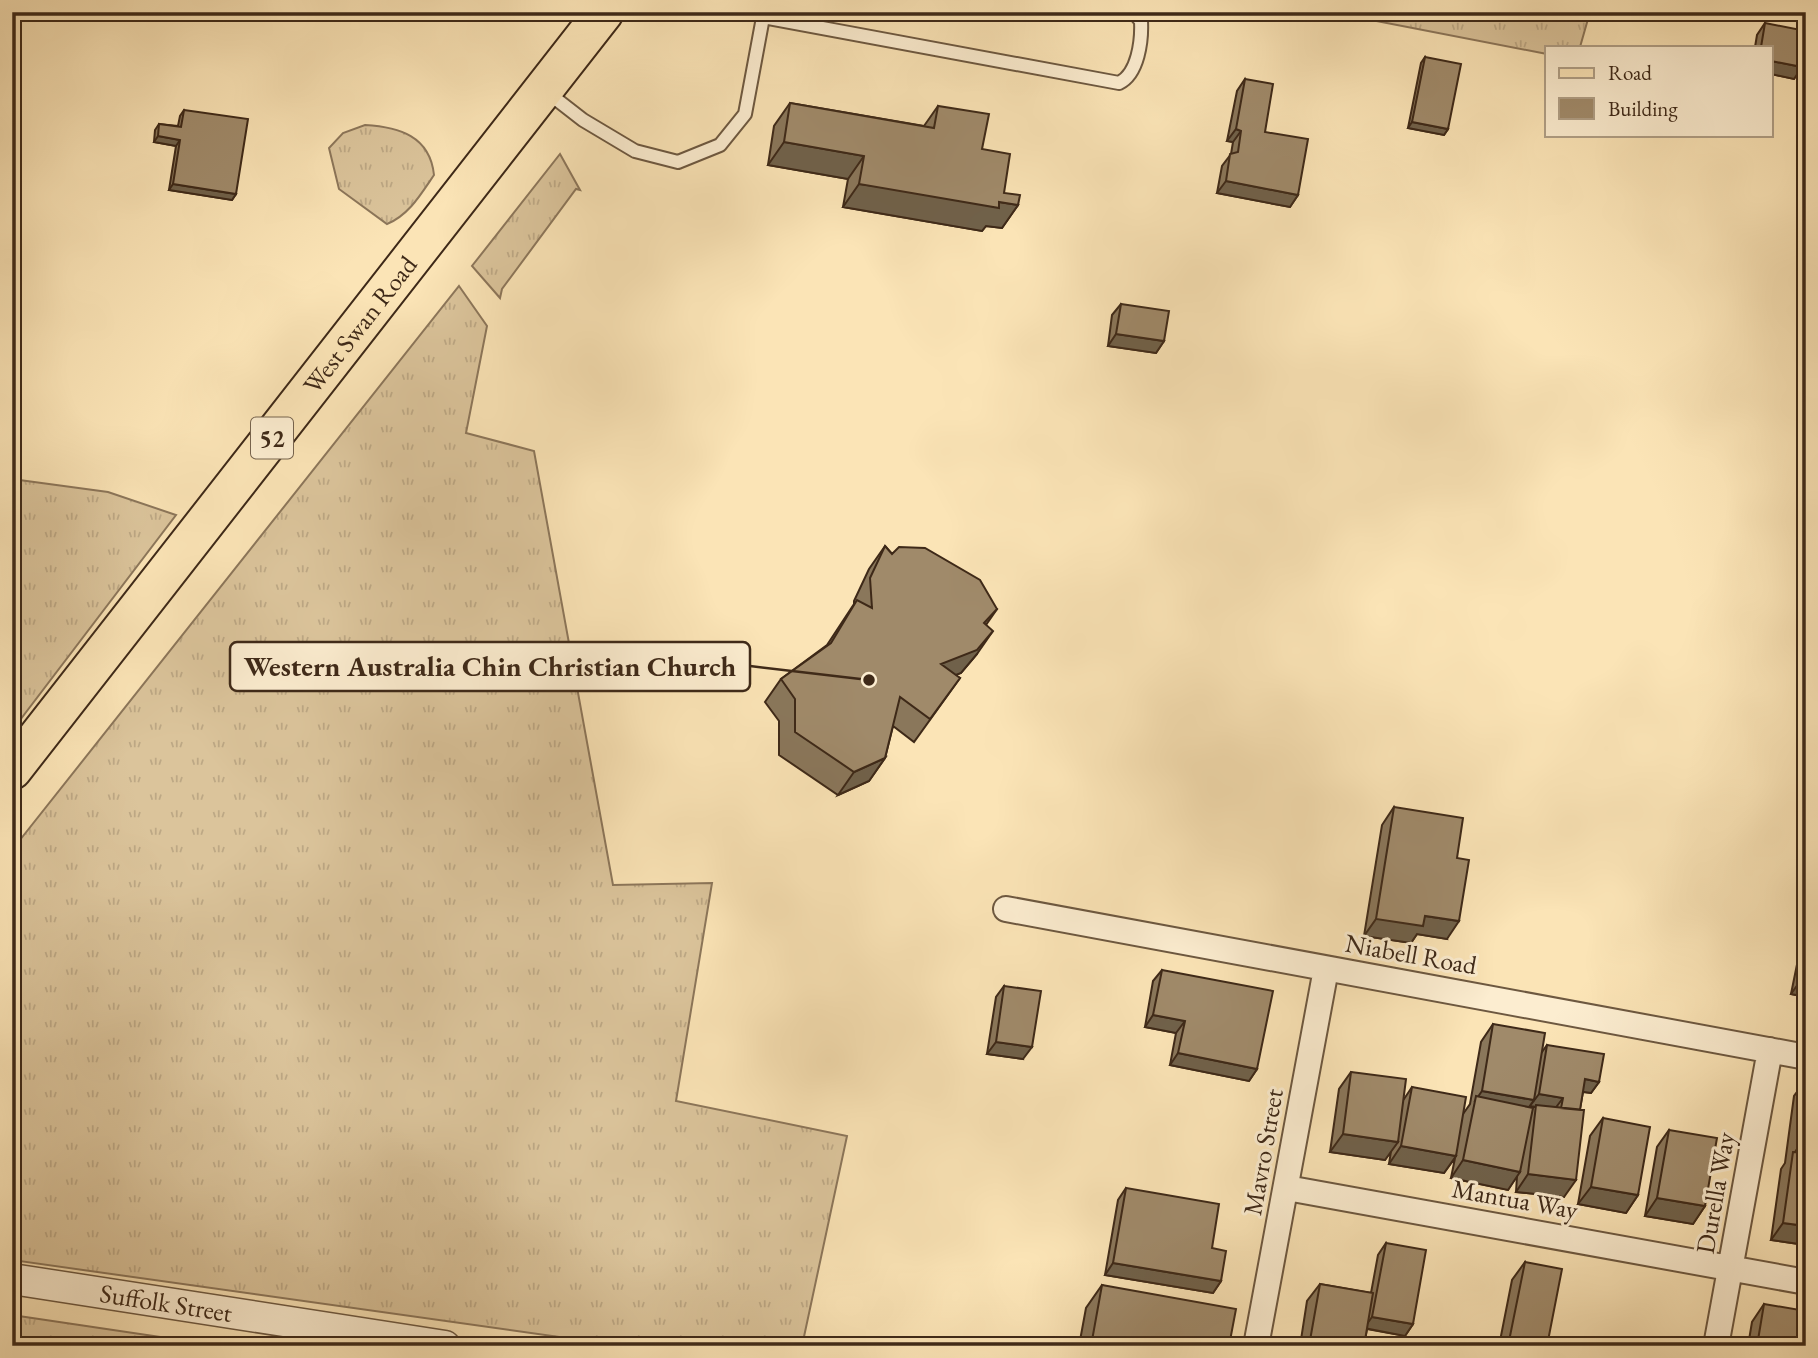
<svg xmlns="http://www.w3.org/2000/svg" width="1818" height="1358" font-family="'EB Garamond',serif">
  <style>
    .grass { fill: url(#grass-tufts); stroke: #8c765a; stroke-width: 2 }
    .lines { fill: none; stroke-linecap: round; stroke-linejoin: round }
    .service-casing { stroke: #6d5840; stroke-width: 16 }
    .minor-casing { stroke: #6d5840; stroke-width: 28 }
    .tertiary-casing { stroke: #6d5840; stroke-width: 33 }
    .primary-casing { stroke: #3e2918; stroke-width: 42 }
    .service { stroke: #fcedd0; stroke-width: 12 }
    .minor { stroke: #fcedd0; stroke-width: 24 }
    .tertiary { stroke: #fcedd0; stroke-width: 30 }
    .primary { stroke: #fbe4b6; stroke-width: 38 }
    .wall { fill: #8a775b; stroke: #3e2918; stroke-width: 2 }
    .shaded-wall { fill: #70614a; stroke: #3e2918; stroke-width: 2 }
    .building { fill: #a08a6a; stroke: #3e2918; stroke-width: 2 }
    .labels { text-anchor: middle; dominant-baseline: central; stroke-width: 6; stroke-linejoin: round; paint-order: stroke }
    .shield { fill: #fcedd0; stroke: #77644f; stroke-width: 2 }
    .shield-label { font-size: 24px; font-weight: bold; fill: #3e2918 }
    .street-label { font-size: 26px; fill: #3e2918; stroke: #fcedd0 }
    .leader { fill: none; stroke: #3e2918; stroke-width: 2.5 }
    .callout-dot { fill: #3e2918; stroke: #fcedd0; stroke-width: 2.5 }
    .callout { fill: #fcedd0; stroke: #3e2918; stroke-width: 2.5 }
    .callout-label { font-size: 28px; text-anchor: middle; font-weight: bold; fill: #3e2918 }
  </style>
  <defs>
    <pattern id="grass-tufts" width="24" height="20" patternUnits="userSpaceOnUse" patternTransform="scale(1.75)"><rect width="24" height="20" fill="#dbc49b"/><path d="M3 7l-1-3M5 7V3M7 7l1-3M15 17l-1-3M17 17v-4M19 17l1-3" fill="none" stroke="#bda885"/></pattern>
  </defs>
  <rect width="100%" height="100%" fill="#fbe4b6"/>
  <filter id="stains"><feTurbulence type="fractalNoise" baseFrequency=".00286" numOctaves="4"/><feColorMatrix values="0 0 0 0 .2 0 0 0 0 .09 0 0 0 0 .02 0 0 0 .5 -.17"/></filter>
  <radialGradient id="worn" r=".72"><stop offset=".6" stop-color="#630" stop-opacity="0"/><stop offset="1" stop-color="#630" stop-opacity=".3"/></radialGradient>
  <!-- grass -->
  <path class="grass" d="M 1330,12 L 1590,12 L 1580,47 L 1547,47 L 1547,54 Z
    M 365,125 C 399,127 430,136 434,175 C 421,194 409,215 387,224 L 339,189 L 329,148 L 343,133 Z
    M 560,154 L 580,190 L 576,189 L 502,289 L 500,298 L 472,266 Z
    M 459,286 L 487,326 L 466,433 L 534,451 L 613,885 L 712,883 L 676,1101 L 847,1136 L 802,1346 L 623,1346 L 12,1260 L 12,850 Z
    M 12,479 L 108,492 L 176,515 L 17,724 L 12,724 Z
    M 12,1315 L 221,1346 L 12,1346 Z"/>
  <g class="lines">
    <defs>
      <path id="service" d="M 763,17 L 1119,83 C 1138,74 1142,41 1141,21 L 1135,14 L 1126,12
        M 547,92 L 583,120 L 635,151 L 678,162 L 720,145 L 745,114 L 764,12"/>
      <path id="minor" d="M 1006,909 L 1806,1057
        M 1287,1188 L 1806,1282
        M 1256,1346 L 1326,969
        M 1716,1346 L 1770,1050"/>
      <g id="tertiary">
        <path id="s1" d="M 12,1279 L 445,1346"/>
      </g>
      <g id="primary">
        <path id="s2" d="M 12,770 L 604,12"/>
      </g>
    </defs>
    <!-- service casing -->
    <use href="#service" class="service-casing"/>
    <!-- minor casing -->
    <use href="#minor" class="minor-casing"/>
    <!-- tertiary casing -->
    <use href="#tertiary" class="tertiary-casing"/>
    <!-- primary casing -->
    <use href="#primary" class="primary-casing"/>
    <!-- service -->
    <use href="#service" class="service"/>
    <!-- minor -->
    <use href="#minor" class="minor"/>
    <!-- tertiary -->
    <use href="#tertiary" class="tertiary"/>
    <!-- primary -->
    <use href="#primary" class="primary"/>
  </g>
  <!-- wall -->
  <path class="wall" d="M 1765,23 L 1802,67 L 1794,79 L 1771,74 L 1771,47 L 1755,47 L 1757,35 Z
    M 1425,57 L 1448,129 L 1444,135 L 1408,128 L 1421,63 Z
    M 1245,79 L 1265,132 L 1298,195 L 1290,207 L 1217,193 L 1222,166 L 1231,154 L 1233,142 L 1227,141 L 1237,91 Z
    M 790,103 L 924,126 L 938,106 L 982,149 L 1004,193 L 1018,205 L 1002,228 L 986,226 L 982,231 L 843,207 L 848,179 L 768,165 L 774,126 Z
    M 184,110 L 236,194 L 232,200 L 169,190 L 176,146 L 154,142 L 155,130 L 159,124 L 178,126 L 180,116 Z
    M 1121,304 L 1164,341 L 1156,353 L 1108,346 L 1112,315 Z
    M 885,546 L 892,554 L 997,609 L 986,625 L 977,654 L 961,673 L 955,675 L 960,678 L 914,742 L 893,726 L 885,758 L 869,781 L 838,795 L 779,755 L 779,721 L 765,702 L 781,679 L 827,645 L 854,604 L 854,601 L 869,569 Z
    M 1806,769 L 1806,799 L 1800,798 Z
    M 1394,807 L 1447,939 L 1417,934 L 1411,943 L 1364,936 L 1382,825 Z
    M 1806,920 L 1806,997 L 1791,994 Z
    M 1162,970 L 1257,1069 L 1249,1081 L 1170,1065 L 1176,1033 L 1145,1027 L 1153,981 Z
    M 1004,986 L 1023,1059 L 987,1054 L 996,997 Z
    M 1493,1024 L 1542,1052 L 1547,1045 L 1599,1082 L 1591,1093 L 1583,1092 L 1564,1197 L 1516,1192 L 1517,1176 L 1508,1190 L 1451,1178 L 1455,1158 L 1444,1173 L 1389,1164 L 1391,1151 L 1385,1160 L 1330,1152 L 1339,1089 L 1351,1072 L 1404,1099 L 1412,1087 L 1463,1114 L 1470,1104 L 1481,1042 Z
    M 1806,1080 L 1806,1245 L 1771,1240 L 1781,1169 L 1785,1163 L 1794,1096 Z
    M 1603,1118 L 1638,1195 L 1626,1213 L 1578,1204 L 1590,1136 Z
    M 1669,1130 L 1705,1206 L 1693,1224 L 1645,1216 L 1657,1147 Z
    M 1126,1188 L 1212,1248 L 1221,1281 L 1213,1293 L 1105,1275 L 1118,1200 Z
    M 1386,1243 L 1413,1324 L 1405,1336 L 1367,1329 L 1364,1346 L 1300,1346 L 1307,1301 L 1320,1284 L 1371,1293 L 1378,1255 Z
    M 1525,1262 L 1547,1346 L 1499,1346 L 1512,1280 Z
    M 1102,1285 L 1229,1346 L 1079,1346 L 1086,1308 Z
    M 1764,1304 L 1806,1346 L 1748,1346 L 1752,1322 Z"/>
  <!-- shaded-wall -->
  <path class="shaded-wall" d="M 1771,61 L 1802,67 L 1794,79 L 1771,74 Z
    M 1412,122 L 1448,129 L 1444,135 L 1408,128 Z
    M 1236,129 L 1241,131 L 1233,142 L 1227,141 Z
    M 158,136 L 180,140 L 176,146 L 154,142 Z
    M 784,142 L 864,156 L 848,179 L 768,165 Z
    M 1226,181 L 1298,195 L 1290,207 L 1217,193 Z
    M 173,184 L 236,194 L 232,200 L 169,190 Z
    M 859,184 L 999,202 L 1018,205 L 1002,228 L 986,226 L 982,231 L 843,207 Z
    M 1116,334 L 1164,341 L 1156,353 L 1108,346 Z
    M 993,631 L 977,654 L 961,673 L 925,687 L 941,664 Z
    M 885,758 L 869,781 L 838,795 L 854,772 Z
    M 1806,791 L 1806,799 L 1800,798 Z
    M 1425,916 L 1459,921 L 1447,939 L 1417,934 L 1411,943 L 1364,936 L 1376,919 Z
    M 1803,977 L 1806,977 L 1806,997 L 1791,994 Z
    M 1153,1015 L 1185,1021 L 1176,1033 L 1145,1027 Z
    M 996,1042 L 1032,1047 L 1023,1059 L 987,1054 Z
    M 1178,1053 L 1257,1069 L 1249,1081 L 1170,1065 Z
    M 1585,1079 L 1599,1082 L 1591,1093 L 1577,1091 Z
    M 1482,1091 L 1534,1100 L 1522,1117 L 1475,1101 Z
    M 1539,1094 L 1563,1098 L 1554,1110 L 1530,1106 Z
    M 1343,1134 L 1398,1142 L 1385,1160 L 1330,1152 Z
    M 1401,1146 L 1456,1156 L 1444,1173 L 1389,1164 Z
    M 1797,1149 L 1806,1151 L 1806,1170 L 1793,1155 Z
    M 1463,1160 L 1520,1172 L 1508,1190 L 1451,1178 Z
    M 1528,1174 L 1576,1180 L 1564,1197 L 1516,1192 Z
    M 1591,1187 L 1638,1195 L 1626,1213 L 1578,1204 Z
    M 1657,1198 L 1705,1206 L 1693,1224 L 1645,1216 Z
    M 1783,1223 L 1806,1226 L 1806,1245 L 1771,1240 Z
    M 1113,1263 L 1221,1281 L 1213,1293 L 1105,1275 Z
    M 1372,1317 L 1413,1324 L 1405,1336 L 1364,1328 Z"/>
  <!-- building -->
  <path class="building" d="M 1765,23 L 1806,31 L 1806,49 L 1802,67 L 1771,61 L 1771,47 L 1761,47 Z
    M 1425,57 L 1461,64 L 1448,129 L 1412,122 Z
    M 1245,79 L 1273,84 L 1265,132 L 1308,139 L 1298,195 L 1226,181 L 1230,154 L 1238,152 L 1241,131 L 1236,129 Z
    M 790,103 L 934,128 L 938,106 L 989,114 L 982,149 L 1010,154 L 1004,193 L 1020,195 L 1018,205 L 999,202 L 999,208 L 859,184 L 864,156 L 784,142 Z
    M 184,110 L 248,119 L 236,194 L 173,184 L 180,140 L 158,136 L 159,124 L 181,127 Z
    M 1121,304 L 1169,311 L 1164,341 L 1116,334 Z
    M 885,546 L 892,554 L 899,547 L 925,548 L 980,580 L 997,609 L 984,623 L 993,631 L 977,650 L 941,664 L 960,678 L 930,719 L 900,697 L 885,758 L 854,772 L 795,732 L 795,699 L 781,679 L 831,643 L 857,600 L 872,608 L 870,578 Z
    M 1394,807 L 1463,818 L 1457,858 L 1469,860 L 1459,921 L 1425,916 L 1423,926 L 1376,919 Z
    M 1162,970 L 1273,991 L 1257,1069 L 1178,1053 L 1185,1021 L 1153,1015 Z
    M 1004,986 L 1041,991 L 1032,1047 L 996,1042 Z
    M 1493,1024 L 1545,1033 L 1534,1100 L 1482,1091 Z
    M 1547,1045 L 1604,1054 L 1599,1082 L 1585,1079 L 1580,1110 L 1561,1108 L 1563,1098 L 1539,1094 Z
    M 1351,1072 L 1406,1079 L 1398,1142 L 1343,1134 Z
    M 1806,1085 L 1806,1151 L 1797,1149 Z
    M 1412,1087 L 1466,1097 L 1456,1156 L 1401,1146 Z
    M 1476,1096 L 1533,1108 L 1520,1172 L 1463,1160 Z
    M 1536,1105 L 1584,1110 L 1576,1180 L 1528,1174 Z
    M 1603,1118 L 1650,1127 L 1638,1195 L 1591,1187 Z
    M 1669,1130 L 1717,1138 L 1705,1206 L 1657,1198 Z
    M 1793,1152 L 1806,1153 L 1806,1226 L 1783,1223 Z
    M 1126,1188 L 1219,1204 L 1212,1248 L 1226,1251 L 1221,1281 L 1113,1263 Z
    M 1386,1243 L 1426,1250 L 1413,1324 L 1372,1317 Z
    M 1525,1262 L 1562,1269 L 1547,1346 L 1508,1346 Z
    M 1320,1284 L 1373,1293 L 1364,1346 L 1309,1346 Z
    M 1102,1285 L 1236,1309 L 1229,1346 L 1091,1346 Z
    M 1764,1304 L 1806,1311 L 1806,1346 L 1757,1346 Z"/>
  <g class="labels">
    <!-- shield labels -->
    <rect class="shield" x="251" y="417.5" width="42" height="41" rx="5"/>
    <g class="shield-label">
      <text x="272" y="438">52</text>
    </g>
    <!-- street labels -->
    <g class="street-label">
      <text stroke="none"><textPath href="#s2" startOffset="565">West Swan Road</textPath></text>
      <text transform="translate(1411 954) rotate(10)">Niabell Road</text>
      <text transform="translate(1263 1152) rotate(-80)">Mavro Street</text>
      <text transform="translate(1715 1193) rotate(-80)">Durella Way</text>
      <text transform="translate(1515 1199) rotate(10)">Mantua Way</text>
      <text stroke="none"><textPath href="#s1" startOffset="156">Suffolk Street</textPath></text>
    </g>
  </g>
  <!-- callouts -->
  <path class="leader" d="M869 680L750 666"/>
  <circle class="callout-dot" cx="869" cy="680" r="7"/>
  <rect class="callout" x="230" y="642" width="520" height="49" rx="7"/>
  <g class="callout-label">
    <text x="490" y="676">Western Australia Chin Christian Church</text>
  </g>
  <!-- margin -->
  <rect width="1818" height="1358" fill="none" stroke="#fbe4b6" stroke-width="42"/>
  <rect x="14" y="14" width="1790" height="1330" fill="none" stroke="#3e2918" stroke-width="3.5"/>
  <rect x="21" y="21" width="1776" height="1316" fill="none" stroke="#3e2918" stroke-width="2"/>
  <!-- legend -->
  <rect x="1545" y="46" width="228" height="91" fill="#fcedd0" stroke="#b09f86" stroke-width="2"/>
  <rect x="1559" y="68" width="35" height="10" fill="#fbe4b6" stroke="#b09f86" stroke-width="2"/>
  <text x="1608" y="80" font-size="21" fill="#3e2918">Road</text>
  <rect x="1559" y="98" width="35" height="21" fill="#a08a6a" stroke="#b09f86" stroke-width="2"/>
  <text x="1608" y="116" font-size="21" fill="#3e2918">Building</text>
  <rect width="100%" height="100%" filter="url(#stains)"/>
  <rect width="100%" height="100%" fill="url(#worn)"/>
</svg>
